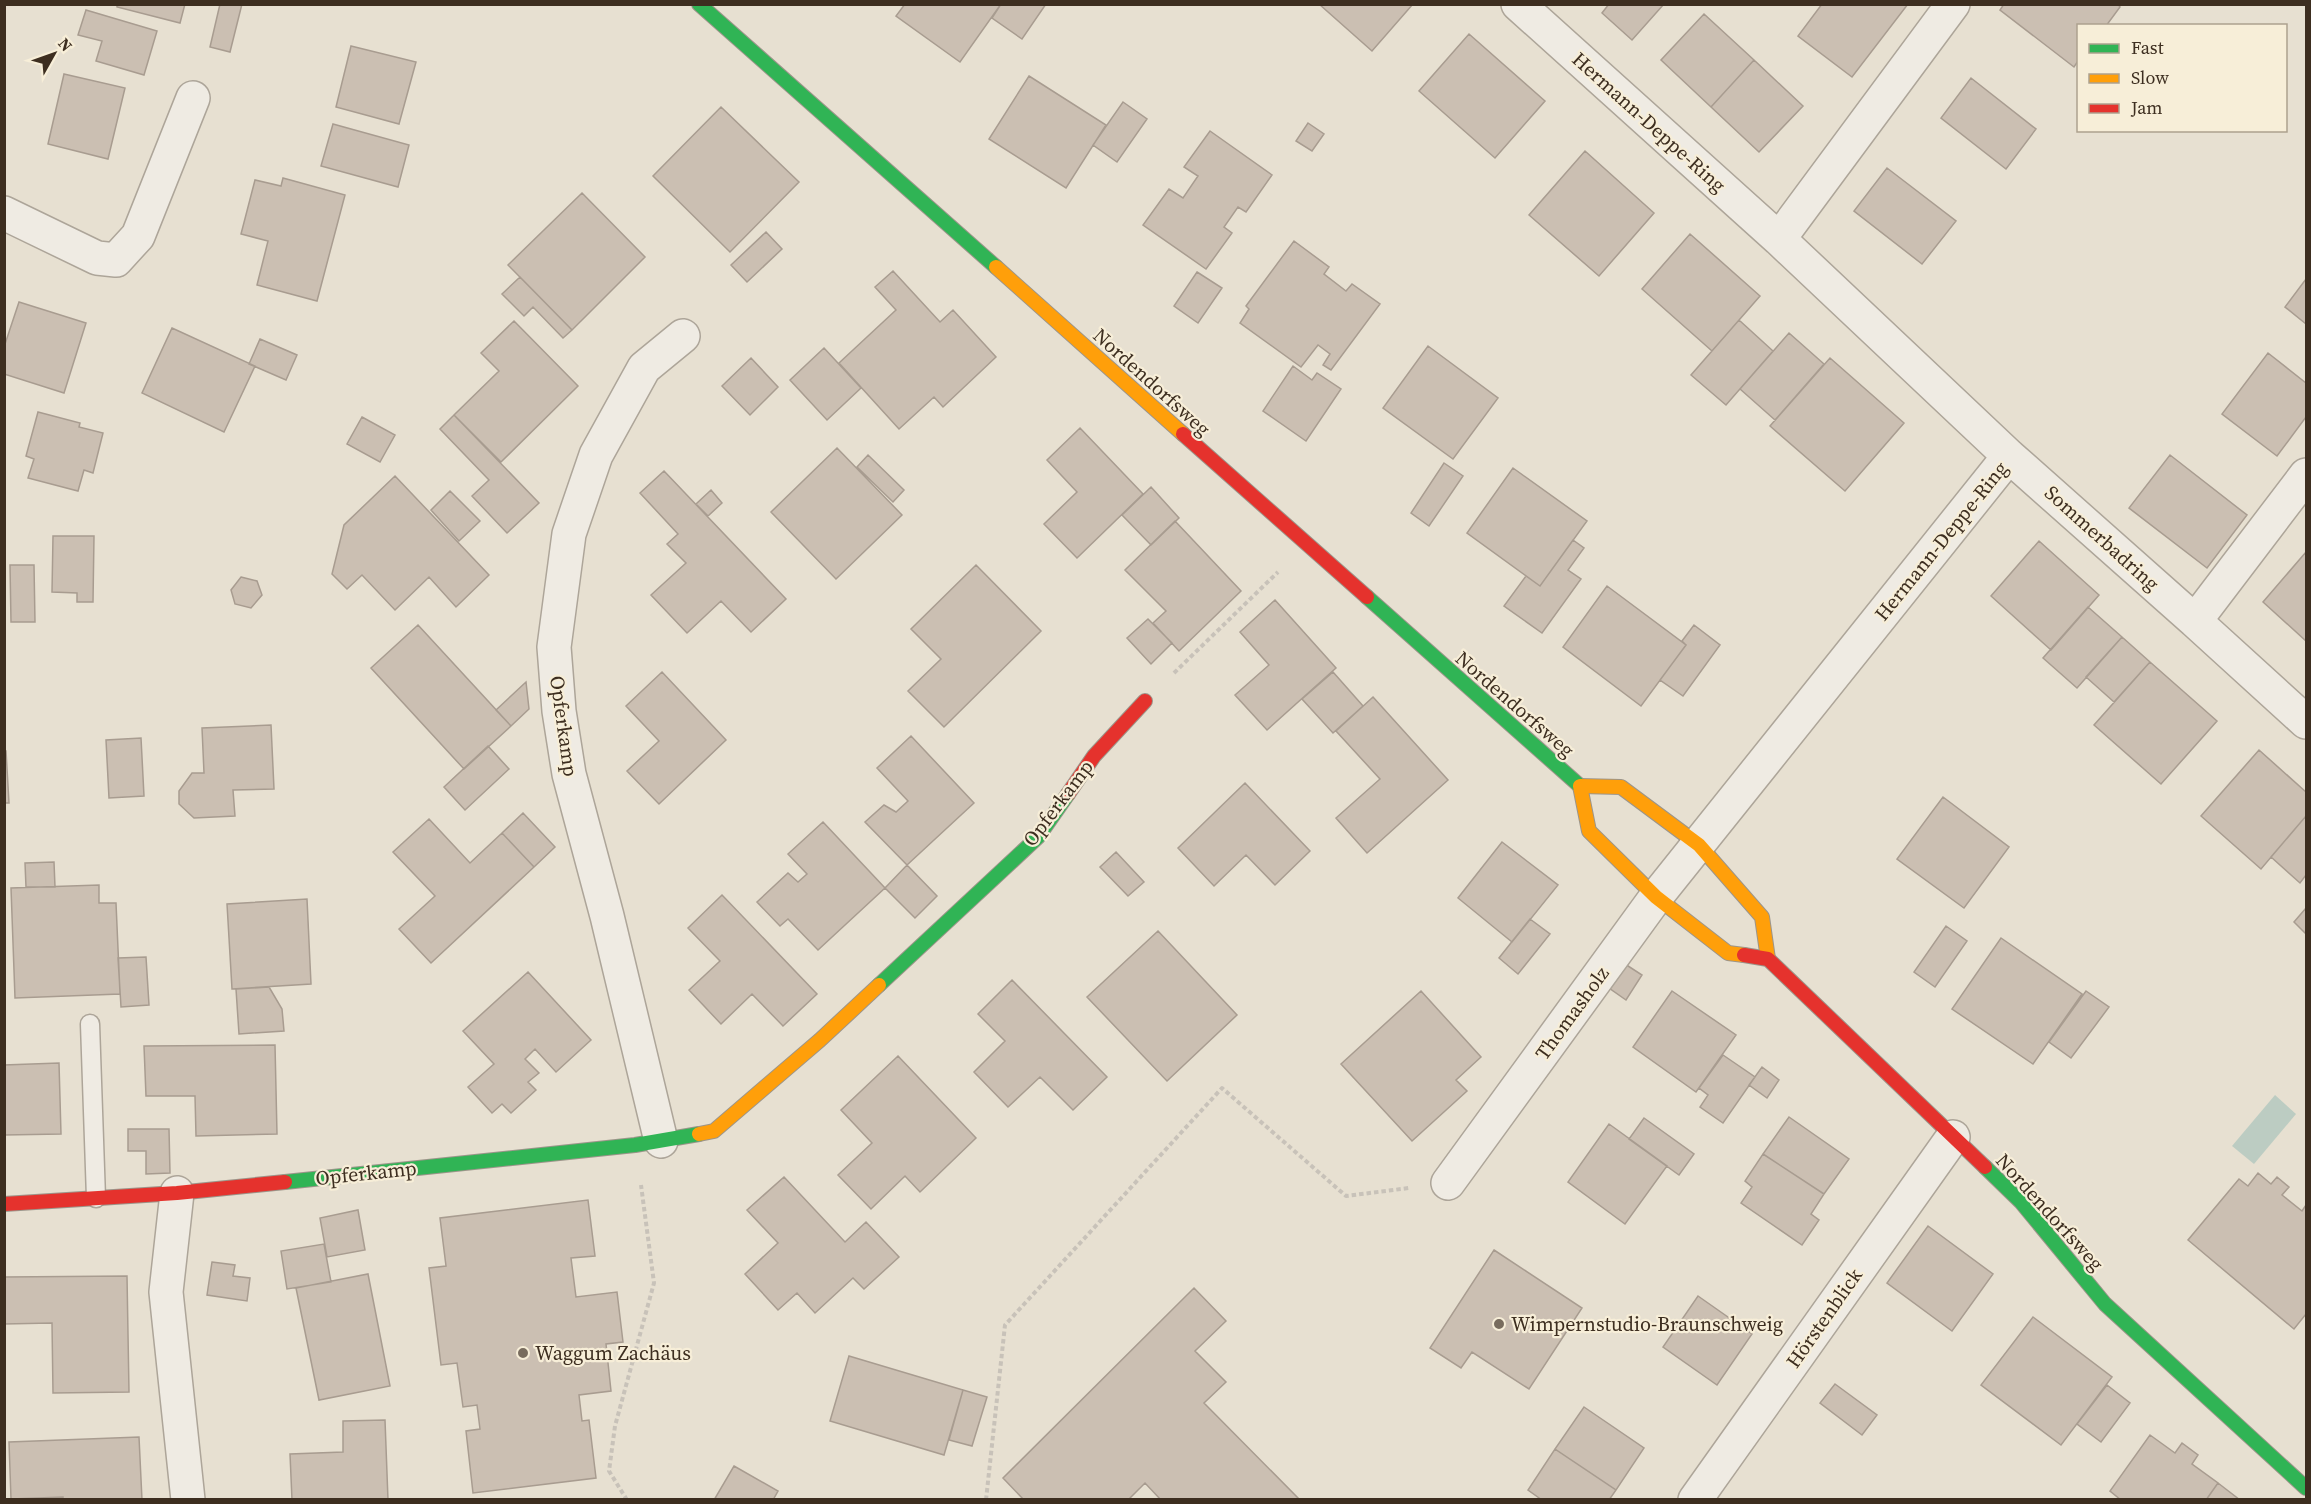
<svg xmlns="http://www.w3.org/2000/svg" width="2311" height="1504" font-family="'Source Serif 4',serif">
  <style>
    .water { fill: #bcccc2 }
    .building { fill: #cbbfb2; stroke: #a89c90; stroke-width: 1.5 }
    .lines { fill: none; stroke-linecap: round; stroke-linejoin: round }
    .lane-casing { stroke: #ada599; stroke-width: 21 }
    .street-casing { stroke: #ada599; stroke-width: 36 }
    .fast-casing { stroke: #9c958a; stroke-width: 16 }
    .slow-casing { stroke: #9c958a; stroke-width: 16 }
    .jam-casing { stroke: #9c958a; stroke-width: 16 }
    .path { stroke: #c8c2b9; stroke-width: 4; stroke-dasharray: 4.5 3; stroke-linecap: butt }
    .lane { stroke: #efebe3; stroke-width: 18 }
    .street { stroke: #efebe3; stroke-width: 33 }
    .fast { stroke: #30b455; stroke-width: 14 }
    .slow { stroke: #ff9f0a; stroke-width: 14 }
    .jam { stroke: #e5322d; stroke-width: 14 }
    .poi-dot { fill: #786c5e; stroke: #f7eed8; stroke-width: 2 }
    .labels { text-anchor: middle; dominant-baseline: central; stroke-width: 4.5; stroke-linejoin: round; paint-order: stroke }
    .street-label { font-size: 20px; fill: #3d2e20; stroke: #f7eed8 }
    .poi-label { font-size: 20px; fill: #3d2e20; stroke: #f7eed8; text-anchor: start }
  </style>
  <rect width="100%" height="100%" fill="#e7e0d1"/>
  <!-- water -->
  <path class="water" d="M 2275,1095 L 2296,1114 L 2254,1164 L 2232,1146 Z"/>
  <!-- building -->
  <path class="building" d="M 117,4 L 185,4 L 180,23 L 117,7 Z
    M 220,4 L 242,4 L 230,52 L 210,47 Z
    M 905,4 L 1001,4 L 960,62 L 896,16 Z
    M 1001,4 L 1046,4 L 1022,39 L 992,18 Z
    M 1319,4 L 1413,4 L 1372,51 Z
    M 1609,4 L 1664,4 L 1632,40 L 1602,13 Z
    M 1822,4 L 1908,4 L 1852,77 L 1798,36 Z
    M 2004,4 L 2118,4 L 2120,7 L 2106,26 L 2078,26 L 2078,61 L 2074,67 L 2000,10 Z
    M 86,10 L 157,31 L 144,75 L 96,61 L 102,41 L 78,35 Z
    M 1704,14 L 1754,60 L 1711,107 L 1661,60 Z
    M 1469,34 L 1545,101 L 1495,158 L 1419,91 Z
    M 351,46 L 416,62 L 399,124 L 336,107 Z
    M 1754,60 L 1803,106 L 1759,152 L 1711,107 Z
    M 64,74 L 125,88 L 108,159 L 48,144 Z
    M 1029,76 L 1106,125 L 1066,188 L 989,139 Z
    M 1971,78 L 2036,129 L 2006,169 L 1941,118 Z
    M 1123,102 L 1147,119 L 1117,162 L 1093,145 Z
    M 721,107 L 799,182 L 730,252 L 653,176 Z
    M 1308,123 L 1324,134 L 1312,151 L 1296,141 Z
    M 333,124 L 409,145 L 398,187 L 321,166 Z
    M 1210,131 L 1272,175 L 1246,212 L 1238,207 L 1224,227 L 1232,233 L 1206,269 L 1143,225 L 1169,189 L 1183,198 L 1198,176 L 1184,167 Z
    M 1585,151 L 1654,213 L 1599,276 L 1529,215 Z
    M 1887,168 L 1956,221 L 1922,264 L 1854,211 Z
    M 283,178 L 345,195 L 317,301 L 257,285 L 268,241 L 241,234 L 255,180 L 281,186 Z
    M 582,193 L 645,257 L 572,330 L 508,265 Z
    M 766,232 L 782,249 L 747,282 L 731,265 Z
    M 1690,234 L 1760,296 L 1712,351 L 1642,289 Z
    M 1294,241 L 1329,267 L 1324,274 L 1346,291 L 1352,284 L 1380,304 L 1331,370 L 1323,365 L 1330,354 L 1318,345 L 1301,367 L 1240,323 L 1249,309 L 1246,306 Z
    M 893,271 L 940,322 L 953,310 L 996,357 L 943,407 L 934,397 L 899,429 L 839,363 L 896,310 L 875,287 Z
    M 1197,272 L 1222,288 L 1198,323 L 1174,306 Z
    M 520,277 L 572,330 L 563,338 L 533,307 L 524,316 L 502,294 Z
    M 2306,279 L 2306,324 L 2285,307 Z
    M 19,302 L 86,323 L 64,393 L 4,374 L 4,347 Z
    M 1739,320 L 1773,351 L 1726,405 L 1691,375 Z
    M 514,321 L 578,386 L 501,462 L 454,415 L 499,371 L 481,353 Z
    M 172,328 L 255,366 L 224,432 L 142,393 Z
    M 1789,333 L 1824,364 L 1775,420 L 1740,389 Z
    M 260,339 L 297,355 L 286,380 L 249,364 Z
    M 1428,346 L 1498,398 L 1453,459 L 1383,408 Z
    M 824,348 L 861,388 L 827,420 L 790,380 Z
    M 2268,353 L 2306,383 L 2306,417 L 2277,456 L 2222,414 Z
    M 751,358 L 778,387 L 750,415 L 722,386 Z
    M 1830,358 L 1904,423 L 1845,491 L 1770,426 Z
    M 1293,366 L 1312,380 L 1317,373 L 1341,389 L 1306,441 L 1263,411 Z
    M 38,412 L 80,423 L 79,427 L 103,433 L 93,473 L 84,470 L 78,491 L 28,478 L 34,459 L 26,456 Z
    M 454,415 L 539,503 L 507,533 L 472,496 L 489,480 L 440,429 Z
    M 362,417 L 395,435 L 380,462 L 347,444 Z
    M 1080,428 L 1143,494 L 1077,558 L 1044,524 L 1077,492 L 1047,460 Z
    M 837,448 L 902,515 L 836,579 L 771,512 Z
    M 868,455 L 904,490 L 893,502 L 857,467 Z
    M 2170,455 L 2247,515 L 2207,568 L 2129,508 Z
    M 1444,463 L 1463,476 L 1429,526 L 1411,513 Z
    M 1513,468 L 1587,521 L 1540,586 L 1467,533 Z
    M 664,471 L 786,599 L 751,632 L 721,601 L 687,633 L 651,595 L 686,563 L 667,544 L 678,534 L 640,493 Z
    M 395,476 L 489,575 L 456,607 L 429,577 L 395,610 L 362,575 L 347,589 L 332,574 L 344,525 Z
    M 1151,487 L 1179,518 L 1151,545 L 1122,515 Z
    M 711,490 L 722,503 L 708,516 L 696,504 Z
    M 450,491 L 480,521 L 459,541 L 431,510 Z
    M 1175,521 L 1241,591 L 1179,651 L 1153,623 L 1166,611 L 1125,570 Z
    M 53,536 L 94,536 L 93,602 L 77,602 L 77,593 L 52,592 Z
    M 1573,540 L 1584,548 L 1568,570 L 1581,579 L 1542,633 L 1504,606 L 1526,576 L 1540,586 Z
    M 2039,541 L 2099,595 L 2051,650 L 1991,596 Z
    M 2306,552 L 2306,641 L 2263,602 Z
    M 10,565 L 34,565 L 35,622 L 11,622 Z
    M 976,565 L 1041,631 L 944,727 L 908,691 L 941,659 L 911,629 Z
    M 241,577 L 257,581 L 262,595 L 251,608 L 235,604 L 231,590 Z
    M 1607,586 L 1686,645 L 1641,706 L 1563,647 Z
    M 1275,600 L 1336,668 L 1267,730 L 1235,695 L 1269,665 L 1240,632 Z
    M 2088,607 L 2122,637 L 2077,688 L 2043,658 Z
    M 1148,619 L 1172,643 L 1151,664 L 1127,638 Z
    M 418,625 L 511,726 L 464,769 L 371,668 Z
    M 1694,625 L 1720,645 L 1683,696 L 1660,680 L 1686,645 L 1682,641 Z
    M 2122,637 L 2150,662 L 2114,702 L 2086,677 Z
    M 2150,662 L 2217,721 L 2161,784 L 2094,725 Z
    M 662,672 L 726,740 L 659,804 L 627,771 L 659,741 L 626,706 Z
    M 1333,672 L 1363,706 L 1333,733 L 1302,699 Z
    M 526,682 L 529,709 L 511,726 L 496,710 Z
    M 1373,697 L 1448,780 L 1367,853 L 1336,818 L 1380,779 L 1336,731 Z
    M 271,725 L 274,789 L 233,790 L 235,816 L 194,818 L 179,804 L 179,791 L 192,773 L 204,773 L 202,728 Z
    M 911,736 L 974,803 L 907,865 L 865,822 L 884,805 L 896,812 L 908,801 L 877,768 Z
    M 141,738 L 144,796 L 109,798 L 106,740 Z
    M 488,746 L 509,769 L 465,810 L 444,787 Z
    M 2259,750 L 2306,792 L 2306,816 L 2261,869 L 2201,816 Z
    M 4,751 L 6,751 L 9,803 L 4,803 Z
    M 1245,783 L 1310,851 L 1275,885 L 1246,855 L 1214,886 L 1178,848 Z
    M 1943,797 L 2009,847 L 1964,908 L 1897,859 Z
    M 523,813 L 555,847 L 534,867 L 502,833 Z
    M 2306,816 L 2306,875 L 2300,883 L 2271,857 Z
    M 429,819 L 470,863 L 502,833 L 534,867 L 431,963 L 399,929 L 435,896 L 393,852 Z
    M 823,822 L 885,888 L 818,950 L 788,919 L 780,926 L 757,902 L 788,873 L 798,882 L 807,874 L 788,854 Z
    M 1502,842 L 1558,885 L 1512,942 L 1458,898 Z
    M 1116,852 L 1144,882 L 1128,896 L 1100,867 Z
    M 54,862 L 55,887 L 26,887 L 25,863 Z
    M 907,865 L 937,896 L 915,918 L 885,888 Z
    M 99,885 L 99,903 L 116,903 L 120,994 L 15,998 L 11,888 Z
    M 722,895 L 817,994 L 783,1026 L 752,994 L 721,1024 L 689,990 L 720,961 L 688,928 Z
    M 307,899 L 311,984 L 232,989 L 227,904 Z
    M 2306,908 L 2306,934 L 2294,922 Z
    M 1530,919 L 1550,934 L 1518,974 L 1499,958 Z
    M 1946,926 L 1967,941 L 1935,987 L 1914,972 Z
    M 1158,931 L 1237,1015 L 1167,1081 L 1087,997 Z
    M 2001,938 L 2082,994 L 2033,1064 L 1952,1009 Z
    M 146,957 L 149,1005 L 121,1007 L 118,958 Z
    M 1625,964 L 1642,975 L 1626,1000 L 1609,988 Z
    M 528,972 L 591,1040 L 556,1072 L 535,1049 L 525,1059 L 539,1073 L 528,1082 L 536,1090 L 511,1113 L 502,1104 L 492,1113 L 468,1087 L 494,1064 L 463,1031 Z
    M 1012,980 L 1107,1077 L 1073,1110 L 1040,1077 L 1008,1107 L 974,1072 L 1005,1041 L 978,1014 Z
    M 269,987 L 282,1009 L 284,1031 L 239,1034 L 236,989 Z
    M 1421,991 L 1481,1057 L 1456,1080 L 1467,1091 L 1412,1141 L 1341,1064 Z
    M 1672,991 L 1736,1035 L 1696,1092 L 1633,1047 Z
    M 2086,991 L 2109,1007 L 2071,1058 L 2049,1042 Z
    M 275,1045 L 277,1134 L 196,1136 L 195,1096 L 146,1096 L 144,1046 Z
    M 1723,1055 L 1755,1077 L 1723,1123 L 1700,1107 L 1708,1095 L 1699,1088 Z
    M 898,1056 L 976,1138 L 920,1192 L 905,1176 L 871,1209 L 838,1175 L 872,1143 L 841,1110 Z
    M 59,1063 L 61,1134 L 4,1135 L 4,1065 Z
    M 1762,1067 L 1779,1080 L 1767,1098 L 1749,1085 Z
    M 1789,1117 L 1849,1159 L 1824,1194 L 1763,1154 Z
    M 1644,1118 L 1694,1154 L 1679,1175 L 1629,1139 Z
    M 1609,1124 L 1667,1166 L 1625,1224 L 1568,1182 Z
    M 128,1129 L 169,1129 L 170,1173 L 146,1174 L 146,1151 L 128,1151 Z
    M 1763,1154 L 1824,1194 L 1811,1214 L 1819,1220 L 1802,1245 L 1741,1203 L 1752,1187 L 1745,1181 Z
    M 2258,1173 L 2271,1184 L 2277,1177 L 2289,1187 L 2282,1195 L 2302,1211 L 2306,1205 L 2306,1314 L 2294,1329 L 2188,1240 L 2239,1179 L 2248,1186 Z
    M 784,1177 L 845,1242 L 866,1222 L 899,1257 L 864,1289 L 853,1278 L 815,1313 L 797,1293 L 778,1310 L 745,1274 L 778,1243 L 747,1210 Z
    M 588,1200 L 595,1256 L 571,1258 L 576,1297 L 617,1292 L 623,1342 L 606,1344 L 611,1391 L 579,1395 L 582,1421 L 589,1420 L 596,1478 L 473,1493 L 466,1431 L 480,1429 L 477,1405 L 463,1407 L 457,1363 L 441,1365 L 429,1268 L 446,1266 L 440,1218 Z
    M 358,1210 L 365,1250 L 327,1257 L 320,1218 Z
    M 1928,1226 L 1993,1274 L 1952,1331 L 1887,1283 Z
    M 324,1244 L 331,1282 L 287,1289 L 281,1251 Z
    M 1494,1250 L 1582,1308 L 1529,1389 L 1472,1352 L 1461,1368 L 1430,1348 Z
    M 212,1262 L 235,1265 L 233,1276 L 250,1278 L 247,1301 L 207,1295 Z
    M 368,1274 L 390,1386 L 319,1400 L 296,1288 Z
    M 127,1276 L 129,1392 L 53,1393 L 52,1323 L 4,1324 L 4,1277 Z
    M 1194,1288 L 1226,1321 L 1195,1351 L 1226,1382 L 1204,1403 L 1300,1500 L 1161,1500 L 1145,1483 L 1128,1500 L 1024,1500 L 1003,1478 Z
    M 1698,1296 L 1752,1334 L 1717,1385 L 1663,1347 Z
    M 2033,1317 L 2112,1377 L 2061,1445 L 1981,1385 Z
    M 849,1356 L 963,1390 L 944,1455 L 830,1421 Z
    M 1835,1384 L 1877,1415 L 1862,1435 L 1820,1403 Z
    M 2107,1385 L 2130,1403 L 2101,1442 L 2077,1424 Z
    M 963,1390 L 987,1397 L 972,1446 L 949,1440 Z
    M 1584,1407 L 1644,1448 L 1616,1490 L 1555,1449 Z
    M 385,1420 L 388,1500 L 292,1500 L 290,1454 L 343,1452 L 343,1421 Z
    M 2150,1435 L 2175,1453 L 2182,1443 L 2198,1455 L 2192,1464 L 2218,1483 L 2206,1500 L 2121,1500 L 2110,1491 Z
    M 139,1437 L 142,1500 L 63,1500 L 63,1497 L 11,1499 L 9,1442 Z
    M 1555,1449 L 1616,1490 L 1609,1500 L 1542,1500 L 1528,1490 Z
    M 734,1466 L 778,1491 L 773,1500 L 714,1500 Z
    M 2218,1483 L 2240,1500 L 2206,1500 Z"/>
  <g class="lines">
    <defs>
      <path id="lane" d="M 90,1024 L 96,1198"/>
      <path id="street" d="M 1518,4 L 1779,239 L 2009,456 L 2195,621
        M 4,213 L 97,258 L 116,260 L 138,236 L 193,98
        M 1779,239 L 1953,4
        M 2306,475 L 2195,621 L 2306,722
        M 661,1141 L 607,916 L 569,774 L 559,711 L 554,647 L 569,534 L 596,455 L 644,368 L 683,336
        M 1448,1183 L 1656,897 L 2009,456
        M 177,1193 L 166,1292 L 188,1500
        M 1695,1500 L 1953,1137"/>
      <path id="fast" d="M 699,4 L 996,267
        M 1367,597 L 1580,786
        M 879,985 L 1038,837 L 1068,794
        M 1985,1167 L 2021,1202 L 2105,1304 L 2306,1488
        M 285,1182 L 635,1145 L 699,1134"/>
      <path id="slow" d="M 996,267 L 1183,434
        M 1744,955 L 1728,953 L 1656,897 L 1589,831 L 1580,786 L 1621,787 L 1699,845 L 1762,917 L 1768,959
        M 699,1134 L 714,1131 L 820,1040 L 879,985"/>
      <path id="jam" d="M 1183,434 L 1367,597
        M 1068,794 L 1094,756 L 1145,701
        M 1744,955 L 1768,959 L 1985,1167
        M 4,1204 L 177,1193 L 285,1182"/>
    </defs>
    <!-- lane casing -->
    <use href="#lane" class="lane-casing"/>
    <!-- street casing -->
    <use href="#street" class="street-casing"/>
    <!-- fast casing -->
    <use href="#fast" class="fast-casing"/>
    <!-- slow casing -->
    <use href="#slow" class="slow-casing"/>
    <!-- jam casing -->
    <use href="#jam" class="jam-casing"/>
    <!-- path -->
    <path class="path" d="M 1174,673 L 1278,572
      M 627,1500 L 609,1471 L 615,1426 L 654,1283 L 641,1185
      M 986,1500 L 1005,1325 L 1222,1088 L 1346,1196 L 1409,1188"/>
    <!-- lane -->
    <use href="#lane" class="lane"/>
    <!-- street -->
    <use href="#street" class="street"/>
    <!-- fast -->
    <use href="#fast" class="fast"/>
    <!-- slow -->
    <use href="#slow" class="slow"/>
    <!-- jam -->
    <use href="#jam" class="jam"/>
  </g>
  <!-- markers -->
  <g class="poi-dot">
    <circle cx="1499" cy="1324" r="6"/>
    <circle cx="523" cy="1353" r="6"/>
  </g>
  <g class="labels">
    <!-- street labels -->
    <g class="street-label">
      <text transform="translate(1649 122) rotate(42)">Hermann-Deppe-Ring</text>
      <text transform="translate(1152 382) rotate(42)">Nordendorfsweg</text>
      <text transform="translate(2102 538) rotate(42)">Sommerbadring</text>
      <text transform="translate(1941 541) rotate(-51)">Hermann-Deppe-Ring</text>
      <text transform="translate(1515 704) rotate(41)">Nordendorfsweg</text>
      <text transform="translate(564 726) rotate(82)">Opferkamp</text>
      <text transform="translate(1058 803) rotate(-53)">Opferkamp</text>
      <text transform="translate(1572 1013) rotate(-54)">Thomasholz</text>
      <text transform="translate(366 1173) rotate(-6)">Opferkamp</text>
      <text transform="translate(2050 1212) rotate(48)">Nordendorfsweg</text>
      <text transform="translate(1824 1318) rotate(-55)">Hörstenblick</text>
    </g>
    <!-- poi labels -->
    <g class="poi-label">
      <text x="1511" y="1324">Wimpernstudio-Braunschweig</text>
      <text x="535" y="1353">Waggum Zachäus</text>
    </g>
  </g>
  <!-- border -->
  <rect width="2311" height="1504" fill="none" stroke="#3d2e20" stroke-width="12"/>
  <!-- legend -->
  <rect x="2077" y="24" width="210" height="108" fill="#f7eed8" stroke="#ada18e" stroke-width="1.5"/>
  <rect x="2089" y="44" width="30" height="9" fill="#30b455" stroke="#ada18e" stroke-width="1.5"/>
  <text x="2131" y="54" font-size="18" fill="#3d2e20">Fast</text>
  <rect x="2089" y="74" width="30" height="9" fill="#ff9f0a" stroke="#ada18e" stroke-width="1.5"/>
  <text x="2131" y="84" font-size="18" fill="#3d2e20">Slow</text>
  <rect x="2089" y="104" width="30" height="9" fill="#e5322d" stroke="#ada18e" stroke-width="1.5"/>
  <text x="2131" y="114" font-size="18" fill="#3d2e20">Jam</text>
  <!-- north arrow -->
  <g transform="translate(54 54) rotate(50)" stroke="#f7eed8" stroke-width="4.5" paint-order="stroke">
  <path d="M0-4.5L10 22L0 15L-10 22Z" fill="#3d2e20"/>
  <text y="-9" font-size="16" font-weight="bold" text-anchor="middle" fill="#3d2e20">N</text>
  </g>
</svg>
